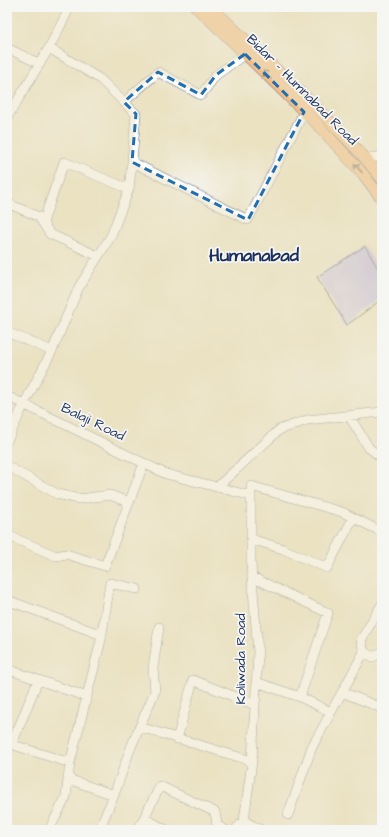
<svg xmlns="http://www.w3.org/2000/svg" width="389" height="837" font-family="'Architects Daughter',sans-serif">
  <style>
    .building { fill: #beb8e9 }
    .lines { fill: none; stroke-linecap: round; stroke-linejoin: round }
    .minor-casing { stroke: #646e81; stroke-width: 10 }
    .major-casing { stroke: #646e81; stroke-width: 12 }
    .minor { stroke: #fff; stroke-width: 9 }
    .major { stroke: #f6be87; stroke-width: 11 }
    .oneway { stroke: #7e6f70 }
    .marked { fill: none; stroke: #1f6fb2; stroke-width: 3; stroke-dasharray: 8 5; stroke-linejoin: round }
    .labels { text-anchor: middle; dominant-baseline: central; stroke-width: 3.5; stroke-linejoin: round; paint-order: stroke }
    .street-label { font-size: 14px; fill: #1b2f5e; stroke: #f6f6f2 }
    .district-label { font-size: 18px; font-weight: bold; fill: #1b2f5e; stroke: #f6f6f2 }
  </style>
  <rect width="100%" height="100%" fill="#f6f6f2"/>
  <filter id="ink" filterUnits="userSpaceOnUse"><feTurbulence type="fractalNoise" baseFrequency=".025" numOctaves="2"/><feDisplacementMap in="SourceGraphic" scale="8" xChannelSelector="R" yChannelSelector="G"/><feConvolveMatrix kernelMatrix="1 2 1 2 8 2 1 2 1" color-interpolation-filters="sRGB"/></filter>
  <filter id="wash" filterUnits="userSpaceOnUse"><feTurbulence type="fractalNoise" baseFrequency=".012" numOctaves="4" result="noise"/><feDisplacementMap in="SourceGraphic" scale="16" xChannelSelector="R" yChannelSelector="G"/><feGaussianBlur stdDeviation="0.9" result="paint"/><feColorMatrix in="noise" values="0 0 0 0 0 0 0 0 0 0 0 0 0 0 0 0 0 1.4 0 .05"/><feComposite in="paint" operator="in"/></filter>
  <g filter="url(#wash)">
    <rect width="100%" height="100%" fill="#ebe2c2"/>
    <g id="blocks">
      <!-- building -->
      <path class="building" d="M 365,246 L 382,276 L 382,299 L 347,325 L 317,277 Z"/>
    </g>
  </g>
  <g filter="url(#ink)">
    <use href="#blocks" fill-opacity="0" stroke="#646e81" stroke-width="1"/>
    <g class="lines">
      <defs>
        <path id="minor" d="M 7,48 L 40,64
          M 49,48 L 100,79 L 136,114 L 132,162 L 248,220 L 304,112
          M 124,102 L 158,72 L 201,95 L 216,75 L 245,54
          M 7,118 L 49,48 L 70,7
          M 366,159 L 382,156
          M 7,203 L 39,217 L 50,234 L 98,256
          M 43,222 L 64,162 L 129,189
          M 7,332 L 52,351
          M 7,396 L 166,474 L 217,487 L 279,430 L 307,420 L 382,412
          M 349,416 L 369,448 L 382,458
          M 7,441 L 24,404 L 52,351 L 79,287 L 111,236 L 129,189 L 132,162
          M 7,466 L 57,494 L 79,499 L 110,495 L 128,502
          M 217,487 L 251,496 L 251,564 L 258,653 L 252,761 L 244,821 L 235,830
          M 251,496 L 251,486 L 342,512 L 382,532
          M 7,535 L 56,556 L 66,554 L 105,566 L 144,463
          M 251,539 L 283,549 L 327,568 L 353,518
          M 252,577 L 328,613 L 300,697 L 256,682
          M 7,600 L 102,635
          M 364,652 L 373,657 L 382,652
          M 7,669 L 87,697
          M 342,692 L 382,708
          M 300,697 L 331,712
          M 140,727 L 252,761
          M 177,739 L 193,680 L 255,705
          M 7,743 L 70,763 L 101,640 L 110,583 L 137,589
          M 12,744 L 38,680
          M 68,779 L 114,795
          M 288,815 L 312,747 L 364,652 L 361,640 L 382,604
          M 144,818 L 166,830
          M 244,821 L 261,830
          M 49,830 L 66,797 L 70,763
          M 99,830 L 114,795 L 131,747 L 155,691 L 153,668 L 159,627
          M 138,830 L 160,786 L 215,812 L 217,825 L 225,830"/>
        <path id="major" d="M 196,7 L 233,42 L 317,124 L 363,174 L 382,199
          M 211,7 L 325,116 L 366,159 L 382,179"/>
      </defs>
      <!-- minor casing -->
      <use href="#minor" class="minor-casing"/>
      <!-- major casing -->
      <use href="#major" class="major-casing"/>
      <!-- minor -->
      <use href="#minor" class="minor"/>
      <!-- major -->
      <use href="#major" class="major"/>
    </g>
    <!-- one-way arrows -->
    <defs><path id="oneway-shaft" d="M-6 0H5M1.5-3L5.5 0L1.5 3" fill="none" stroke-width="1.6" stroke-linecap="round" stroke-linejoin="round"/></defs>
    <g class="oneway">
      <use href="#oneway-shaft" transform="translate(267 75) rotate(-135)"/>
      <use href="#oneway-shaft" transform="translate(358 168) rotate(-133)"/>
    </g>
  </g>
  <!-- marked area -->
  <path d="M0 0H389V837H0ZM 245,54 L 304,112 L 248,220 L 132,162 L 136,114 L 124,102 L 158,72 L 201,95 L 216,75 Z" fill="#ebe2c2" fill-opacity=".55" fill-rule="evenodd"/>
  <path class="marked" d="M 245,54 L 304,112 L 248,220 L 132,162 L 136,114 L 124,102 L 158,72 L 201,95 L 216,75 Z"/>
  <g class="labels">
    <!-- street labels -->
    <g class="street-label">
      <text transform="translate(302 90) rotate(45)">Bidar - Humnabad Road</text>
      <text transform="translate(93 422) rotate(26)">Balaji Road</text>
      <text transform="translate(241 659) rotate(-90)">Koliwada Road</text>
    </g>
    <!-- district labels -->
    <g class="district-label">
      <text x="254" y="255">Humanabad</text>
    </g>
  </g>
  <!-- margin -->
  <rect width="389" height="837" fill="none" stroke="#f6f6f2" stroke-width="24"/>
</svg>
